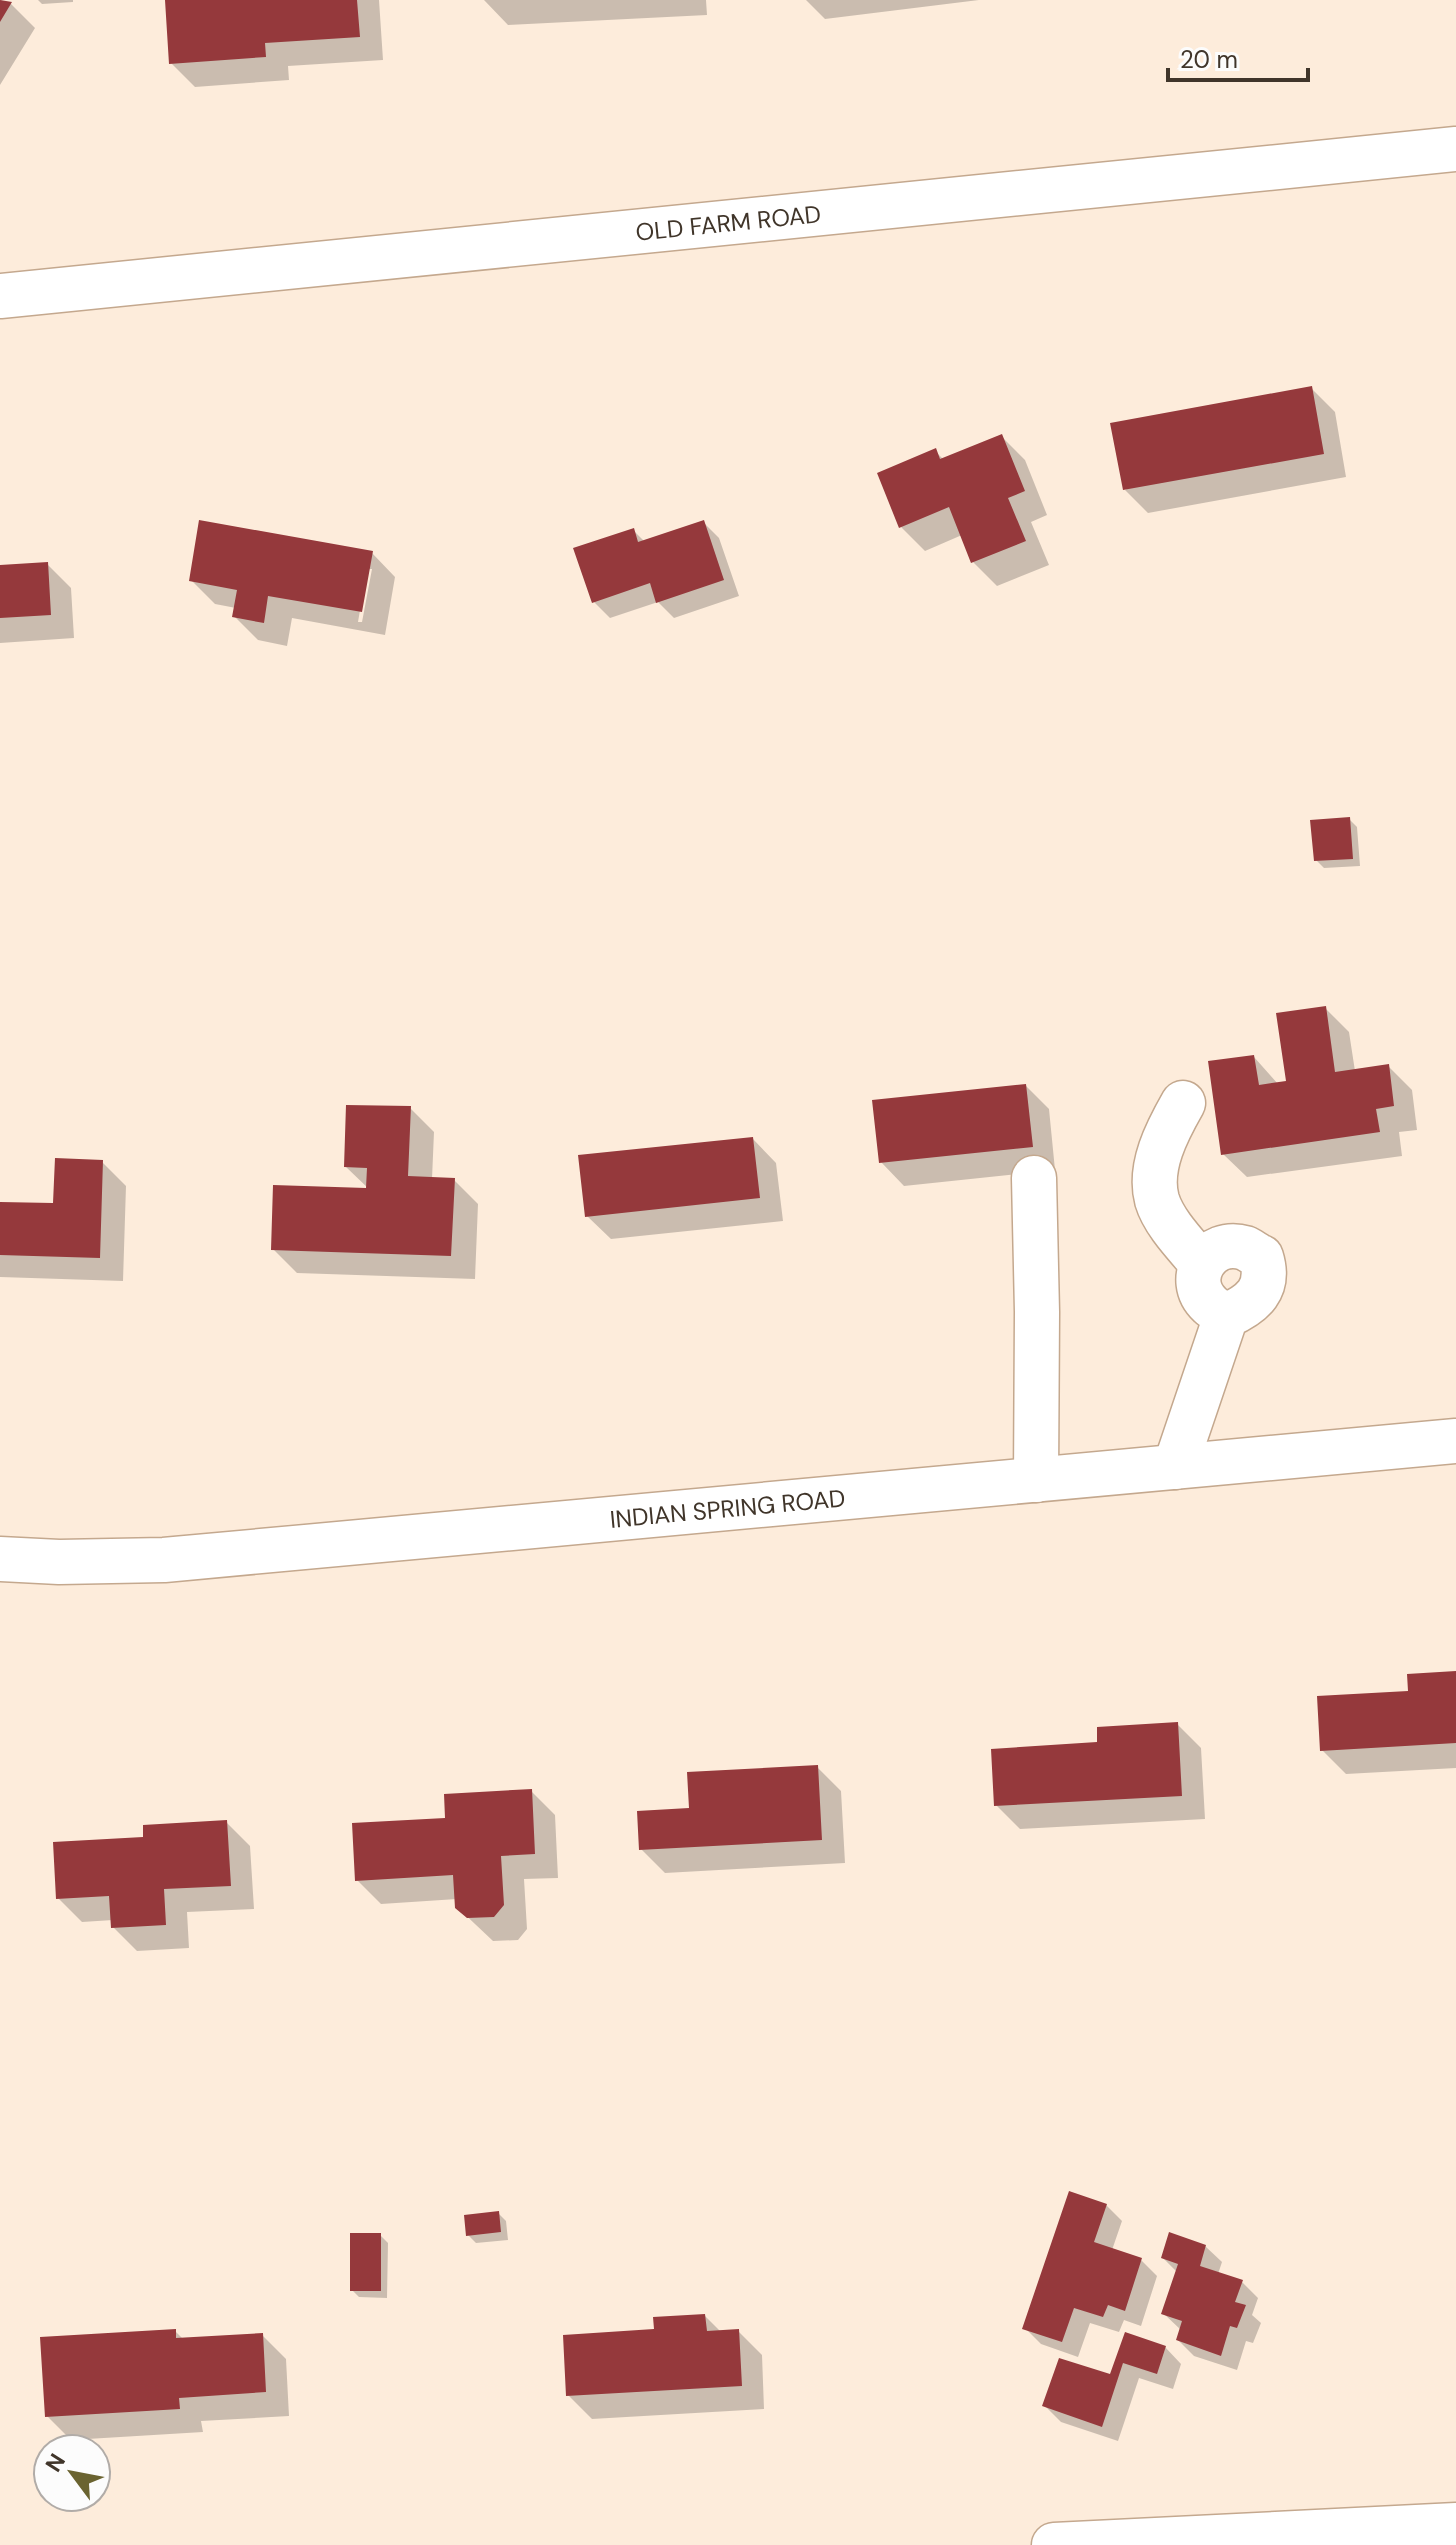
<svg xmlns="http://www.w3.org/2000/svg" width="1456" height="2545" font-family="'DM Sans',sans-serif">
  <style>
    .shadow { fill: #0003; fill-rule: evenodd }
    .building { fill: #95393c }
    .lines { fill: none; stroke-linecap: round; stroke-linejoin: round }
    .minor-casing { stroke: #c4a88e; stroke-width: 47 }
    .minor { stroke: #fff; stroke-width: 44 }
    .labels { text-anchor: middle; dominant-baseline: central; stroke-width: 8; stroke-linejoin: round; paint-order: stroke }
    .street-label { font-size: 24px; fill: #40352a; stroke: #fcfcfc }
  </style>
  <rect width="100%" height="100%" fill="#fdecdb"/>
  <!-- shadow -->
  <path class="shadow" d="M 0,0 L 11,4 L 35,28 L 0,85 Z
    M 38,0 L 73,0 L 73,2 L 42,4 Z
    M 167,0 L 379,0 L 383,60 L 288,66 L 289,80 L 195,87 L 171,63 Z
    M 484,0 L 706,0 L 707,15 L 508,25 Z
    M 806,0 L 979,0 L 825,19 Z
    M 1311,388 L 1335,412 L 1346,477 L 1148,513 L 1125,490 Z
    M 1001,436 L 1025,460 L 1047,515 L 1031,522 L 1049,565 L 997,586 L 973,562 L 962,535 L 925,551 L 901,527 L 935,451 L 944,460 Z
    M 703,522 L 719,538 L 739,596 L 674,618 L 658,602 L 610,618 L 594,602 L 633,530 L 645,542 Z
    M 372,553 L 395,577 L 385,635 L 292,618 L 287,646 L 258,640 L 234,616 L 236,608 L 215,604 L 191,580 ZM 367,569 L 372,569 L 362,622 L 358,622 Z
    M 47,564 L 71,588 L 74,638 L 0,643 L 0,567 Z
    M 1349,819 L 1357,827 L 1360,866 L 1324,868 L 1316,860 Z
    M 1325,1008 L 1349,1032 L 1355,1071 L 1388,1066 L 1412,1090 L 1417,1130 L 1399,1132 L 1402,1156 L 1247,1177 L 1223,1154 L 1254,1057 L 1278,1084 L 1288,1082 Z
    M 1026,1086 L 1049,1109 L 1055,1170 L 904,1186 L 881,1162 Z
    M 410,1108 L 434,1132 L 432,1179 L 454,1180 L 478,1204 L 475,1279 L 297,1273 L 273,1249 L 370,1190 L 346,1167 Z
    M 753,1139 L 776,1163 L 783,1221 L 611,1239 L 587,1216 Z
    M 102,1162 L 126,1186 L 123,1281 L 0,1277 L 0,1204 L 55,1205 Z
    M 1456,1673 L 1456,1768 L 1346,1774 L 1322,1750 L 1410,1693 Z
    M 1177,1724 L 1201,1748 L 1205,1819 L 1020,1829 L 996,1805 L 1099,1744 Z
    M 817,1767 L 841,1791 L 845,1863 L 665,1873 L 641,1849 L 691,1810 Z
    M 531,1791 L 555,1815 L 558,1878 L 524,1879 L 527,1929 L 518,1940 L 493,1941 L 457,1907 L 457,1899 L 381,1904 L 357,1880 L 447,1820 Z
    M 226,1822 L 250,1846 L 254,1909 L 187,1912 L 189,1948 L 137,1951 L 113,1927 L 113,1920 L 82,1922 L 58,1898 L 145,1839 Z
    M 1106,2205 L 1122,2221 L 1112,2250 L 1141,2260 L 1157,2276 L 1141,2326 L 1124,2320 L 1119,2332 L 1090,2323 L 1078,2357 L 1041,2344 L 1025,2328 Z
    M 498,2213 L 506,2221 L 508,2240 L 476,2243 L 468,2235 Z
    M 380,2235 L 388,2243 L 387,2298 L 359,2297 L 352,2290 Z
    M 1205,2246 L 1222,2262 L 1218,2274 L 1242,2282 L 1258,2298 L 1252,2315 L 1261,2323 L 1253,2343 L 1246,2341 L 1237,2370 L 1194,2356 L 1178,2340 L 1181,2330 L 1163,2313 L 1177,2272 L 1163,2258 Z
    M 705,2316 L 721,2332 L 738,2331 L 762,2355 L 764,2409 L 592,2419 L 568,2395 L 656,2331 Z
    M 175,2331 L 183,2339 L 262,2335 L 286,2359 L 289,2416 L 201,2421 L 203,2432 L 71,2440 L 47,2416 Z
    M 1126,2334 L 1165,2347 L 1181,2364 L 1173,2389 L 1139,2378 L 1118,2441 L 1061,2422 L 1045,2406 L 1111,2377 Z"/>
  <!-- building -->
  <path class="building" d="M 0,0 L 12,2 L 0,22 Z
    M 165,0 L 357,0 L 360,37 L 265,43 L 266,57 L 169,64 Z
    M 1312,386 L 1324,454 L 1123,490 L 1110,423 Z
    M 1002,434 L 1025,491 L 1008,498 L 1026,541 L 971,563 L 949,507 L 899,528 L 877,473 L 936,448 L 940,459 Z
    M 199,520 L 373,551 L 362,612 L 268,596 L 264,623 L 232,617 L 237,590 L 189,581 Z
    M 704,520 L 724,580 L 656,603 L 650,583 L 592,603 L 573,548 L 634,528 L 638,542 Z
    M 48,562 L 51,615 L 0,618 L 0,565 Z
    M 1350,817 L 1353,859 L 1314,861 L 1310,820 Z
    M 1326,1006 L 1335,1072 L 1389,1064 L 1394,1106 L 1376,1109 L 1380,1132 L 1221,1155 L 1208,1061 L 1254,1055 L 1259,1085 L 1286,1081 L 1276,1013 Z
    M 1026,1084 L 1033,1147 L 879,1163 L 872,1100 Z
    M 346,1105 L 411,1106 L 408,1176 L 455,1178 L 451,1256 L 271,1250 L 273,1185 L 366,1188 L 367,1168 L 344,1167 Z
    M 753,1137 L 760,1198 L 585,1217 L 578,1155 Z
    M 55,1158 L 103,1160 L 100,1258 L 0,1255 L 0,1202 L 53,1203 Z
    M 1456,1671 L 1456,1743 L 1320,1751 L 1317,1696 L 1408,1691 L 1407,1674 Z
    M 1178,1722 L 1182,1796 L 994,1806 L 991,1749 L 1097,1742 L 1097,1727 Z
    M 818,1765 L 822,1840 L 639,1850 L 637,1811 L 689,1808 L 687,1772 Z
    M 532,1789 L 535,1854 L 501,1856 L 504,1905 L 494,1917 L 467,1918 L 455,1908 L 453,1875 L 355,1881 L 352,1823 L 445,1818 L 444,1794 Z
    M 227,1820 L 231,1886 L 164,1889 L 166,1925 L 111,1928 L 109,1896 L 56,1899 L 53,1842 L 143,1837 L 143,1825 Z
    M 1069,2191 L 1107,2204 L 1094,2242 L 1142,2258 L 1125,2311 L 1108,2305 L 1103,2317 L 1074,2308 L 1062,2342 L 1022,2329 Z
    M 499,2211 L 501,2232 L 466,2236 L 464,2215 Z
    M 1169,2232 L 1206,2245 L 1200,2266 L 1243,2280 L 1235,2302 L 1246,2305 L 1237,2328 L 1230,2326 L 1221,2356 L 1176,2340 L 1182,2321 L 1161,2314 L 1178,2264 L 1161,2258 Z
    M 350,2233 L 381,2233 L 381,2291 L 350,2291 Z
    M 705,2314 L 707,2331 L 739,2329 L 742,2386 L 566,2396 L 563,2335 L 654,2329 L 653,2317 Z
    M 176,2329 L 176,2338 L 263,2333 L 266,2392 L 179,2398 L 180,2409 L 45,2417 L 40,2337 Z
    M 1125,2332 L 1166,2346 L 1157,2374 L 1123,2363 L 1102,2427 L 1042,2406 L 1059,2358 L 1110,2374 Z"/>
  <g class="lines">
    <defs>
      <g id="minor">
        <path id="s1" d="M 0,296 L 1456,149"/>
        <path d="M 1183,1103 C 1167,1131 1148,1167 1157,1200 C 1164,1223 1186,1245 1201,1263"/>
        <path d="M 1034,1178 L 1037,1312 L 1036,1480"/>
        <path d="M 1175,1467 L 1226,1316 C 1253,1304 1271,1289 1261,1257 C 1256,1255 1250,1250 1245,1248 C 1209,1237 1182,1279 1210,1305 C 1214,1309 1221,1312 1226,1316"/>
        <path id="s2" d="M 0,1559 L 59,1562 L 164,1560 L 1456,1441"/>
        <path d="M 1054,2545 L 1456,2525"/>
      </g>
    </defs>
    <!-- minor casing -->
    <use href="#minor" class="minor-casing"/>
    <!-- minor -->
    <use href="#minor" class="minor"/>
  </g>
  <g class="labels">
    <!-- street labels -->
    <g class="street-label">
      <text stroke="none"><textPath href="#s1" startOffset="732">OLD FARM ROAD</textPath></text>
      <text stroke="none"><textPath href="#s2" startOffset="730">INDIAN SPRING ROAD</textPath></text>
    </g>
  </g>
  <!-- north arrow -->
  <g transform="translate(72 2473) rotate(302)"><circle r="38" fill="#fcfcfc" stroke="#b1aca8" stroke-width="2"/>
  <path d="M0-6L14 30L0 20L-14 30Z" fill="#6a6330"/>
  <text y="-12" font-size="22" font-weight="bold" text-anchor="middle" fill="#40352a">N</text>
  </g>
  <!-- scale -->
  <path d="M1168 68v12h140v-12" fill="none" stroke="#40352a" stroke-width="4"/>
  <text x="1180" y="68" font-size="24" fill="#40352a" stroke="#fcfcfc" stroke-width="6" paint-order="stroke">20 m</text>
</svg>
